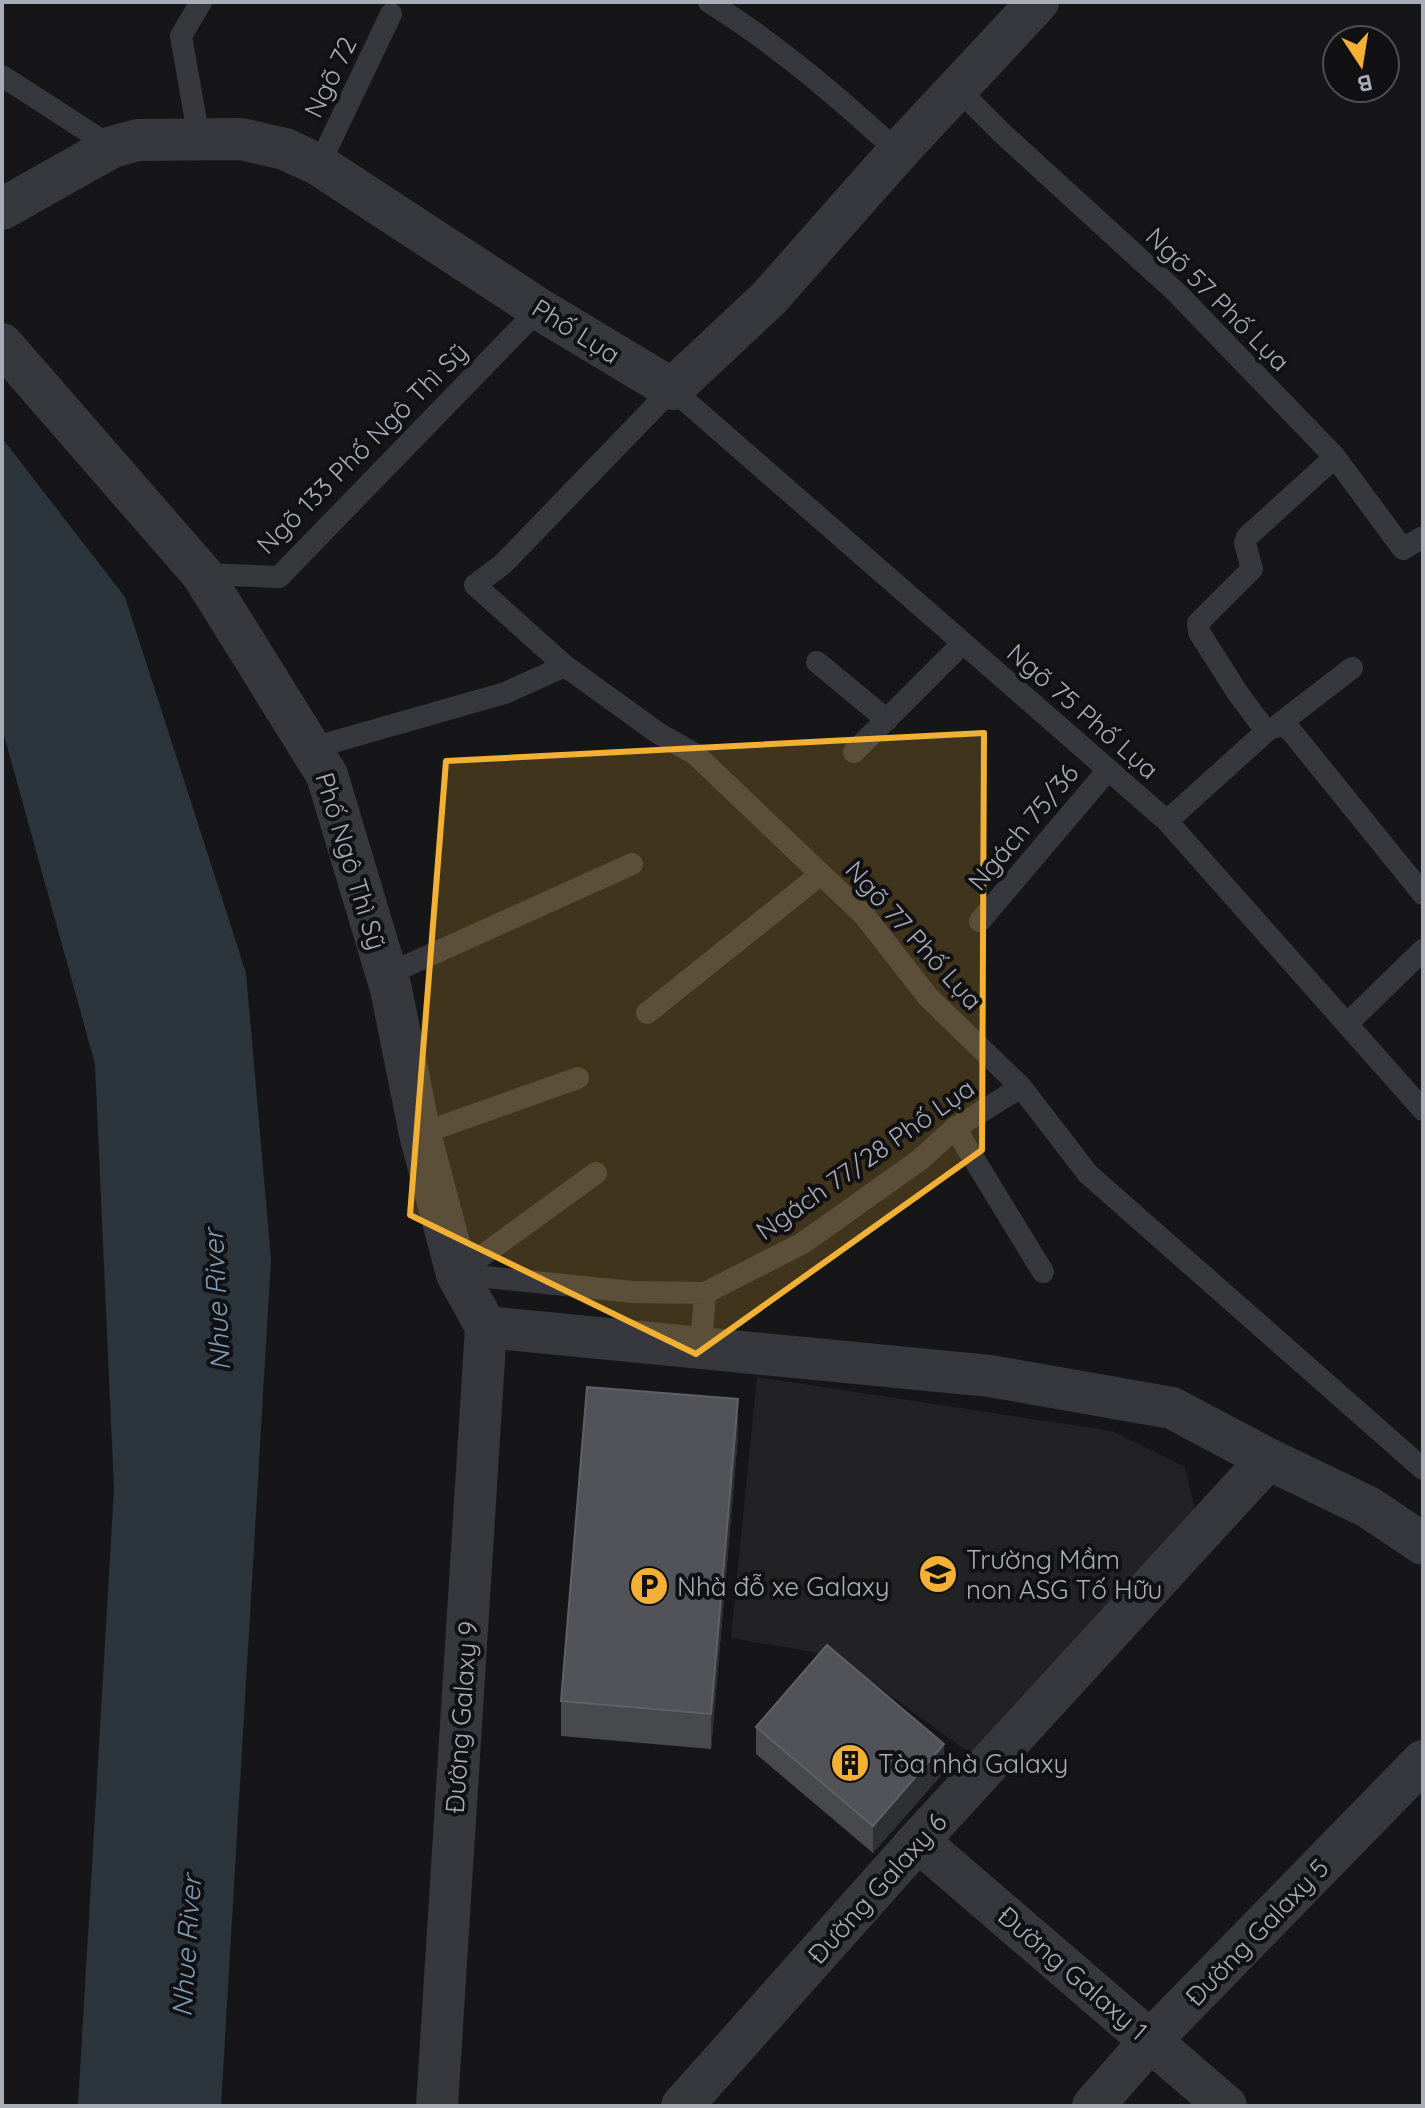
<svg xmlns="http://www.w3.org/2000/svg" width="1425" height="2108" font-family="Quicksand,sans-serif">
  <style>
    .built { fill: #222225 }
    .water { fill: #2c353c }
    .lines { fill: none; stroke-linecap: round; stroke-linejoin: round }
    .lane { stroke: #37383d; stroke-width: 22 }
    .street { stroke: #37383d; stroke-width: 42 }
    .wall { fill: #47494d }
    .shaded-wall { fill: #2f3033 }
    .building { fill: #525359; stroke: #5f6168; stroke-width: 2 }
    .marked { fill: #f2b134; fill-opacity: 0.2; stroke: #f2b134; stroke-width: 6; stroke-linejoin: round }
    .labels { text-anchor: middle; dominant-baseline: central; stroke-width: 8; stroke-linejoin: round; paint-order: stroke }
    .street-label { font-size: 26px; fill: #a8adb8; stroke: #111113 }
    .poi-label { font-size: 26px; fill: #a8adb8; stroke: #111113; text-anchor: start }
    .water-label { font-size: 28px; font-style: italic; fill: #7f9bb3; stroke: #111113 }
  </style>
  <rect width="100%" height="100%" fill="#161618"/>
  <!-- built -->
  <path class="built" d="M 757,1377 L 1112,1431 L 1185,1467 L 1195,1509 L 975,1757 L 836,1656 L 731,1638 Z"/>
  <!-- water -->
  <path class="water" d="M 2,438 L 125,597 L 246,973 L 271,1259 L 221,2106 L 78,2106 L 114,1489 L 95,1064 L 2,728 Z"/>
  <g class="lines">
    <!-- lane -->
    <path class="lane" d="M 709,2 C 779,46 837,96 898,152
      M 2,76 L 112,147
      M 957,88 L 1003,134 L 1177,293 L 1335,457 L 1403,549 L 1423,537
      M 199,139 L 181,36 L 201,2
      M 319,165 L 391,14
      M 202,574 L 279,577 L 539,309
      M 817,662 L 887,720
      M 1278,725 L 1352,668
      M 1266,731 L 1237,692 L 1199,632 L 1198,623 L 1252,569 L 1245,543 L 1247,537 L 1335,457
      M 312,748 L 505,693 L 565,666
      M 854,752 L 963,643
      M 1167,821 L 1269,729 L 1283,725 L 1291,731 L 1423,894
      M 980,921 L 1108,770
      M 386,975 L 632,864
      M 647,1013 L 821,874
      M 1347,1024 L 1423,950
      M 1423,1110 L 1167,821 L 672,389 L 503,564 L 475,585 L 565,666 L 658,733 L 695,754 L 864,915 L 928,997 L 1021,1087 L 1088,1174 L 1423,1469
      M 955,1128 L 1043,1272
      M 420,1134 L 578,1078
      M 457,1274 L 632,1292 L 705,1293 L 803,1243 L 921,1159 L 955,1128 L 1021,1087
      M 457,1274 L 596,1173
      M 701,1347 L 705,1293"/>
    <!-- street -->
    <path class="street" d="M 2,209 L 112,147 L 138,140 L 241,139 L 285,149 L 319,165 L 539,309 L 672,389 L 769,298 L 898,152 L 1038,2
      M 2,344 L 202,574 L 327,775 L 391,989 L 420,1134 L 457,1274 L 486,1327
      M 486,1327 L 990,1376 L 1172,1408 L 1268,1459 L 1368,1507 L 1423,1544
      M 918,1841 L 1226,2106
      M 437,2106 L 486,1327
      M 682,2106 L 918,1841 L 1268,1459
      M 1093,2106 L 1151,2040 L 1423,1761"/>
  </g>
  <!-- wall -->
  <path class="wall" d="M 738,1435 L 711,1749 L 561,1736 L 561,1701 Z
    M 756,1727 L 944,1772 L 873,1853 L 756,1754 Z"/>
  <!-- shaded-wall -->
  <path class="shaded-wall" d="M 738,1399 L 738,1435 L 711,1749 L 711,1714 Z
    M 944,1744 L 944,1772 L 873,1853 L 873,1826 Z"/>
  <!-- building -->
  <path class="building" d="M 587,1387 L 738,1399 L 711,1714 L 561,1701 Z
    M 827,1645 L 944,1744 L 873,1826 L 756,1727 Z"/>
  <!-- marked area -->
  <path class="marked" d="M 984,733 L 982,1150 L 696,1354 L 410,1215 L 446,761 Z"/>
  <!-- icons -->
  <defs>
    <symbol id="school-disc" viewBox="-11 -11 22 22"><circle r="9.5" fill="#f2b134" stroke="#111113"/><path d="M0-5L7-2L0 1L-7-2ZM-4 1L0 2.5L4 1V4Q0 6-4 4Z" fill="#111"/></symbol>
    <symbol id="parking-disc" viewBox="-11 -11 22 22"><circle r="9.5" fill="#f2b134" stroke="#111113"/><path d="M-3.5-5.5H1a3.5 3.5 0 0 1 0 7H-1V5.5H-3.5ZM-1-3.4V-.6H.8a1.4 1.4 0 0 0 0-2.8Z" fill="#111"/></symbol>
    <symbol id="building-disc" viewBox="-11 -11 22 22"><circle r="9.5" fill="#f2b134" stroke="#111113"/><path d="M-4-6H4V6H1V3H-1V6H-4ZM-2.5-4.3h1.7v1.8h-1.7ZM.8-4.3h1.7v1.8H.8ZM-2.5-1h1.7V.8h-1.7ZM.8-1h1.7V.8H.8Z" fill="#111"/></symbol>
  </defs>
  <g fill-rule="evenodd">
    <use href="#school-disc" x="916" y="1552" width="44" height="44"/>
    <use href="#parking-disc" x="627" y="1564" width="44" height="44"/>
    <use href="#building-disc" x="828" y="1741" width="44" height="44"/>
  </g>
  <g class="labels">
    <!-- street labels -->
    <g class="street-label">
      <text transform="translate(330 77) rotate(-64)">Ngõ 72</text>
      <text transform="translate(1218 299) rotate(45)">Ngõ 57 Phố Lụa</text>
      <text transform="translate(576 331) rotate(32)">Phố Lụa</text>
      <text transform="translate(362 448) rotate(-45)">Ngõ 133 Phố Ngô Thì Sỹ</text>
      <text transform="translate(1083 711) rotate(41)">Ngõ 75 Phố Lụa</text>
      <text transform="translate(1023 827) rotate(-50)">Ngách 75/36</text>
      <text transform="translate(351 861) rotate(73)">Phố Ngô Thì Sỹ</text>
      <text transform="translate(914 935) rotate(48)">Ngõ 77 Phố Lụa</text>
      <text transform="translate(865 1159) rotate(-35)">Ngách 77/28 Phố Lụa</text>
      <text transform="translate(461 1717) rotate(-86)">Đường Galaxy 9</text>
      <text transform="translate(877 1888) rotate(-48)">Đường Galaxy 6</text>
      <text transform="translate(1257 1932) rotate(-46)">Đường Galaxy 5</text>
      <text transform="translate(1073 1973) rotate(41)">Đường Galaxy 1</text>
    </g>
    <!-- poi labels -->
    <g class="poi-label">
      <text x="966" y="1559">Trường Mầm<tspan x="966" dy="30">non ASG Tố Hữu</tspan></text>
      <text x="677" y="1586">Nhà đỗ xe Galaxy</text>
      <text x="878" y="1763">Tòa nhà Galaxy</text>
    </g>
    <!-- water labels -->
    <g class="water-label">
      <text transform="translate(216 1300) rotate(-93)">Nhue River</text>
      <text transform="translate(186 1946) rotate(-86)">Nhue River</text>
    </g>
  </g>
  <!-- border -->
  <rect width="1425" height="2108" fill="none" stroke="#a8adb8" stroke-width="8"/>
  <!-- north arrow -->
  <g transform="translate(1361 64) rotate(168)"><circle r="38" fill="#111113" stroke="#4d4f55" stroke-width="2"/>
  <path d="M0-6L14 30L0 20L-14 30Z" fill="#f2b134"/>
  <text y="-12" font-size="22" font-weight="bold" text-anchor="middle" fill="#a8adb8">B</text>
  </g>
</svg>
